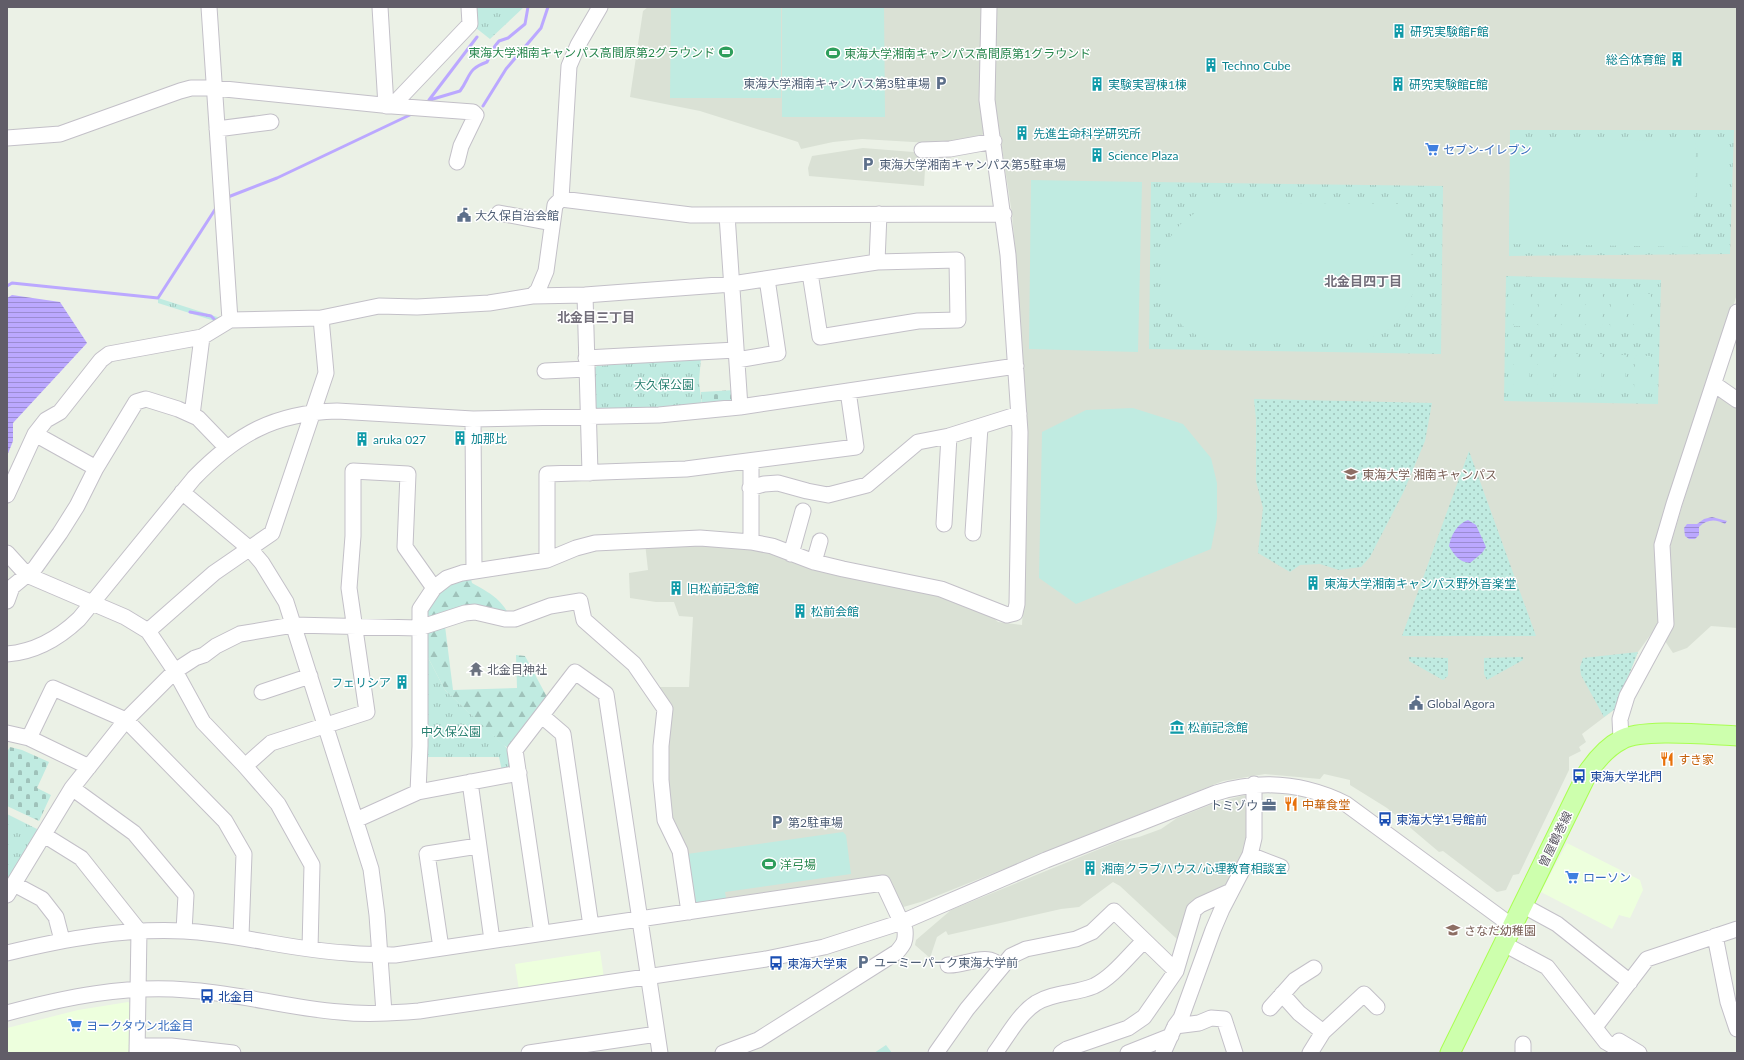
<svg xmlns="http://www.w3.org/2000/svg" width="1744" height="1060" font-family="Lato,'Noto Sans JP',sans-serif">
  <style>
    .commercial { fill: #edffdd }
    .education { fill: #dae1d5 }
    .grass { fill: url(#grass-dots) }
    .forest { fill: url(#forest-firs) }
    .cemetery { fill: url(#cemetery-stones) }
    .park { fill: url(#park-tufts) }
    .garden { fill: #c0ebe1 }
    .water { fill: url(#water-rules) }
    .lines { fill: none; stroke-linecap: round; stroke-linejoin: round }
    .stream { stroke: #bba8ff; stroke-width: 3 }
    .minor-casing { stroke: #c3c0c8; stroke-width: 17 }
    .major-casing { stroke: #a9ff51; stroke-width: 21 }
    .minor { stroke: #fff; stroke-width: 15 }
    .major { stroke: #cdffad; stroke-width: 19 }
    .labels { text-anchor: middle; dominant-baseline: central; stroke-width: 3; stroke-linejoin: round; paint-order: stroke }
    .culture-label { font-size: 12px; fill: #0d838f; stroke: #fff; text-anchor: start }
    .leisure-label { font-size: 12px; fill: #27864d; stroke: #fff; text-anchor: start }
    .service-label { font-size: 12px; fill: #4e5e75; stroke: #fff; text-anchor: start }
    .shop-label { font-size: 12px; fill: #366cbe; stroke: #fff; text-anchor: start }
    .park-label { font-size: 12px; fill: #2a8172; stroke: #fff }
    .education-label { font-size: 12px; fill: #785e54; stroke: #fff; text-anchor: start }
    .worship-label { font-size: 12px; fill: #5b616d; stroke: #fff; text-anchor: start }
    .food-label { font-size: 12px; fill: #c56008; stroke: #fff; text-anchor: start }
    .transit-label { font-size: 12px; fill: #164399; stroke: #fff; text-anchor: start }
    .street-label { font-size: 12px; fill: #615d68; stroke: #fff }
    .neighbourhood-label { font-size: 13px; font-weight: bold; fill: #726e7a; stroke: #fff }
  </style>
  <defs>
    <pattern id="grass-dots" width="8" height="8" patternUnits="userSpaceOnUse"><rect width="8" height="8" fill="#c0ebe1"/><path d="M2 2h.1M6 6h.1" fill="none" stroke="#9fc2ba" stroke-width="1.8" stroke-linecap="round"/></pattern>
    <pattern id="forest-firs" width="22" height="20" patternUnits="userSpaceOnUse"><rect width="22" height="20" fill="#c0ebe1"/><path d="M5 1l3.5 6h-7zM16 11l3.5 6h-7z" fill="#9fc2ba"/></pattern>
    <pattern id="cemetery-stones" width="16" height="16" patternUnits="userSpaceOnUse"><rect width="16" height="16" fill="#c0ebe1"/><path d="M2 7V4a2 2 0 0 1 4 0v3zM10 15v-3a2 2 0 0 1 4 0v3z" fill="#9fc2ba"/></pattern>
    <pattern id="park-tufts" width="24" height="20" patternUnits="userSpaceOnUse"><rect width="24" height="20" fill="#c0ebe1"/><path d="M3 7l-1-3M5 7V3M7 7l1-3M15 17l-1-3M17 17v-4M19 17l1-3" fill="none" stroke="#9fc2ba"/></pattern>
    <pattern id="water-rules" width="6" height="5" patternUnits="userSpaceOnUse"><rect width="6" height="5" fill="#bba8ff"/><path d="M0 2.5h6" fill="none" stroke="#9b8cd2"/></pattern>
  </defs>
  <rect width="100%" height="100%" fill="#ebf1e6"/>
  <!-- commercial -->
  <path class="commercial" d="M 1567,843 L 1640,880 L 1643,890 L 1630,918 L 1619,915 L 1612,929 L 1541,892 Z
    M 600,951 L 604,978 L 519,990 L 515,964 Z
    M 128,1002 L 133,1005 L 133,1053 L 7,1053 L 7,1028 L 78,1010 Z"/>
  <!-- education -->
  <path class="education" d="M 648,7 L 982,7 L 985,133 L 982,135 L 952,142 L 930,143 L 862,139 L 833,142 L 801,149 L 798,142 L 700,111 L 630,97 L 643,11 Z
    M 995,7 L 1737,7 L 1737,294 L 1709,382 L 1666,505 L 1659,623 L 1638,652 L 1615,709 L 1582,734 L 1586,742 L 1579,747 L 1581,751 L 1569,757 L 1569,770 L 1519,874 L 1513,875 L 1506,890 L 1497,892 L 1443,851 L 1439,852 L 1387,808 L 1350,785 L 1350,780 L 1324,774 L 1320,779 L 1265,774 L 1223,781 L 924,901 L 900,908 L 884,878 L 692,907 L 669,818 L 655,687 L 689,687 L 693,617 L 679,616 L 674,602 L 656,602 L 630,598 L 629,573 L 648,570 L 645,543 L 753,546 L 921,591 L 987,612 L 998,622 L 1022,625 L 1025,571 L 1022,367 L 1018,286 L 1012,214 L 994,96 Z
    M 863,148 L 926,153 L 924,186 L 809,176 L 808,168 L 812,156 Z
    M 1718,389 L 1737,403 L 1737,628 L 1711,626 L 1687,648 L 1673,653 L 1665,641 L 1670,546 Z
    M 1245,795 L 1248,798 L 1247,839 L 1244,853 L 1231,882 L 1187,908 L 1177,939 L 1120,886 L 1113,882 L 1079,907 L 1061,909 L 948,935 L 946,931 L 937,937 L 930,958 L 915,945 L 916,940 L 951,910 L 1119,841 L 1139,837 L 1161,829 L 1177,818 L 1215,803 Z"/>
  <!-- grass -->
  <path class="grass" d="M 1254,399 L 1432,403 L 1425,441 L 1404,491 L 1370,557 L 1361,567 L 1339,570 L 1320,564 L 1300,565 L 1290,572 L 1258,553 L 1263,508 L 1256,481 L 1256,419 Z
    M 1469,451 L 1536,636 L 1402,636 Z
    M 1638,652 L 1615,709 L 1604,717 L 1581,675 L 1580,667 L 1583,658 Z
    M 1409,657 L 1448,658 L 1448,676 L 1443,680 L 1409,661 Z
    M 1523,657 L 1523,660 L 1487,680 L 1484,674 L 1484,658 Z"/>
  <!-- forest -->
  <path class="forest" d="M 470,575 L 472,583 C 494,595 502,600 514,623 L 466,618 L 445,626 L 453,690 L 517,688 L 516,655 L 525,656 L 547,697 L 514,751 L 503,745 L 445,690 L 423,648 L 424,612 L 437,594 L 453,581 Z"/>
  <!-- cemetery -->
  <path class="cemetery" d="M 735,390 L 736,405 L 702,407 L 701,392 Z
    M 10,747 L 22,750 L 49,762 L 37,788 L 51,795 L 39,821 L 7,806 L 7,752 Z"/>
  <!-- park -->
  <path class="park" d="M 474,7 L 524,7 L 490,39 L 476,28 Z
    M 1510,130 L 1734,130 L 1730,254 L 1509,256 Z
    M 1151,182 L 1443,186 L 1441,354 L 1149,349 Z
    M 1506,276 L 1661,280 L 1658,404 L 1504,401 Z
    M 158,298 L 230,321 L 224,324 L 158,303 Z
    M 701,358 L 699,381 L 702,407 L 597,410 L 593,407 L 592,370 L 597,366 Z
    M 423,648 L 445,690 L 510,751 L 513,766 L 510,770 L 502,771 L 499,757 L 424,757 Z
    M 7,814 L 39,830 L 7,883 Z
    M 886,1045 L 892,1053 L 874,1053 Z"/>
  <!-- garden -->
  <path class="garden" d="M 671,7 L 781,7 L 781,98 L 670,98 Z
    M 782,7 L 884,7 L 885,117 L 782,117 Z
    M 1511,138 L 1696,141 L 1694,247 L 1509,244 Z
    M 1698,138 L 1728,138 L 1727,198 L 1697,198 Z
    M 1031,180 L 1142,182 L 1138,352 L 1029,349 Z
    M 1198,202 L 1401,204 L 1401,233 L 1408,243 L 1416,268 L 1416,282 L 1413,294 L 1397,322 L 1385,332 L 1371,338 L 1355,343 L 1222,343 C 1210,339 1194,336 1185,328 C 1148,295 1153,234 1199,211 Z
    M 1514,291 L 1531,291 L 1530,326 L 1514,326 Z
    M 1539,291 L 1555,292 L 1554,327 L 1538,327 Z
    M 1562,292 L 1579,292 L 1578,327 L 1562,327 Z
    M 1586,292 L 1603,292 L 1602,328 L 1586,327 Z
    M 1611,293 L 1627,293 L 1626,328 L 1610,328 Z
    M 1634,293 L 1651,294 L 1650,329 L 1634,328 Z
    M 1514,353 L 1530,353 L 1529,388 L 1513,388 Z
    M 1538,353 L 1554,353 L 1553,389 L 1537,388 Z
    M 1561,353 L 1578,354 L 1577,389 L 1560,389 Z
    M 1585,354 L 1602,354 L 1601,390 L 1584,389 Z
    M 1609,355 L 1626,355 L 1625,390 L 1609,390 Z
    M 1635,355 L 1651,356 L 1650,391 L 1634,391 Z
    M 1133,408 L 1183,424 L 1211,458 L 1217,483 L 1217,518 L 1211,549 L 1076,604 L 1039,578 L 1042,432 L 1086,410 Z
    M 843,832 L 846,835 L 851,874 L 725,892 L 726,898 L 693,903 L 687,854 Z"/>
  <!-- water -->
  <path class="water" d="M 12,295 L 60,302 L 87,343 L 13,423 L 13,441 L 7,456 L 7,298 Z
    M 1712,517 L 1727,521 L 1725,524 C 1716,519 1707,519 1699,527 L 1699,535 L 1695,539 L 1689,539 L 1685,536 L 1684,528 L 1687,524 L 1697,524 L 1704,519 Z
    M 1468,520 L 1476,525 L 1486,547 L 1482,553 L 1470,563 C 1459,562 1454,555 1449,546 C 1451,535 1457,524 1468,520 Z"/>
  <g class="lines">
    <!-- stream -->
    <path class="stream" d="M 429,100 L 477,37
      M 426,103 L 433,99 L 460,91 C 471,76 467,69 487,62 L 495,46 L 499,41 L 508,38 L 525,24 L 528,7
      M 483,106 L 506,69 L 541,28 L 548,7
      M 228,197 L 277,178 L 414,113
      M 7,286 L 12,283 L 158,298 L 216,208
      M 190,312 L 211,316 L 215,320"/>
    <defs>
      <path id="minor" d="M 209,7 L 230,320
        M 380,7 L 386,106
        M 392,106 L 470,24 L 469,7
        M 217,129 L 271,122
        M 7,138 L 60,134 L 180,91 L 191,88 L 215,88 L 392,106 L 473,112 L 476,115 L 461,146 L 457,162
        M 922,150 L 950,149 L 994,141
        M 561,199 L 691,215 L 1004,214
        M 499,213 L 552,223
        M 727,215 L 740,407
        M 877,262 L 879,214
        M 585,295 L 590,473
        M 532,296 L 585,295 L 732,284 L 877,262 L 957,260 L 958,320 L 918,321 L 820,337 L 810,273
        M 586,358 L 736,350
        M 737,360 L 778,353 L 767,279
        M 545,371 L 587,369
        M 1714,384 L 1737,400
        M 192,415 L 202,337
        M 473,419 L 474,570
        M 35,434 L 96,468
        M 750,488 L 764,484 L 778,483 L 807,491 L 828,495 L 867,485 L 918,442 L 949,436 L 1019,414
        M 182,492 L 250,549 L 262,563 L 286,602 L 371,869 L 377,915 L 384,1013
        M 7,495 L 35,434 L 46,420 L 60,412 L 101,360 L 109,354 L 202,337 L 230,320 L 321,318 L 379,306 L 417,307 L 489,303 L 532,296 L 538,290 L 546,271 L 555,205 L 561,199 L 569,66 L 578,45 L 600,7
        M 944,524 L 949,436
        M 973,533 L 980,427
        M 751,542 L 751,462
        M 7,553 L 27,575 L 125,617 L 148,631 L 175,671 L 203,722 L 245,766 L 278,804 L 312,865 L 310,949
        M 791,554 L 803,511
        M 547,560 L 547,474 L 686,469 L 856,447 L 848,391
        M 814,562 L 820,541
        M 7,601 L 12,587 L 35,568 L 60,533 L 77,506 L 96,468 L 136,402 L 146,399 L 178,409 L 198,418 L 226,447
        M 148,631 L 214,573 L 272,533 L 326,373 L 321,318
        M 7,654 C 35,652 59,638 79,619 L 194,478 C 237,434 274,413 337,411 L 473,419 L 659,415 L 740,407 L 1016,366
        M 262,692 L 310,676
        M 542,716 L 563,734 L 591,926
        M 7,733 L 29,738 L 89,767
        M 29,738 L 53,688 L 126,720 L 225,821 L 244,854 L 241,936
        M 1621,739 L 1620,719 L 1627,696 L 1666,624 L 1662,545 L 1674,504 L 1737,312
        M 245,766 L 271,743 L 367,712 L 349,588 L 353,536 L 353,471 L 408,474 L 405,547 L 434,588
        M 470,782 L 492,940
        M 72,788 L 134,833 L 186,895 L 184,931
        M 418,792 L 420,746 L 420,609 L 434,588 L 447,578 L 462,573 L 547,560 L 576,548 L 595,543 L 700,538 L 751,542 L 772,546 L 814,562 L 843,569 L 941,589 L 1007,615 L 1015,613 L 1017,604 L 1020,432 L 1008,255 L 987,100 L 989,7
        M 356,820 L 418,792 L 519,773
        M 44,835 L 81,858 L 139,931 L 137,1053
        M 1250,855 L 1281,867
        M 14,884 L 42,899 L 56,917 L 62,940
        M 7,895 L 72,788 L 126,720 L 175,671 L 195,658 L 204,655 L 216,646 L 240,634 L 293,625 L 419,628 L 465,613 L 475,612 L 505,619 L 515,619 L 550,606 L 580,601 L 584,620 L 634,664 L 665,709 L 661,746 L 661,780 L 665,820 L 680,851 L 689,912
        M 1522,905 L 1557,924 L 1630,982
        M 542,933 L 515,750 L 575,672 L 606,694 L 660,1053
        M 1715,936 L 1728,1002 L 1737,1029
        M 1504,944 L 1547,967 L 1606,1042 L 1625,1053
        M 441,948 L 427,854 L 478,846
        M 7,953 C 65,939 124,928 184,931 C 239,934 292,950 347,953 C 363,955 379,954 395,955 L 883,883 L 905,930 C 906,941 904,944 897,952 L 758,1040 L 723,1053
        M 948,965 C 962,966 976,957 990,960 C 994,961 998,964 1002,966
        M 1282,994 L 1299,1013 L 1323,1032
        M 1270,1008 L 1295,980 L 1314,968
        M 7,1013 C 66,997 125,985 187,990 C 238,993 288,1008 340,1012 C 366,1015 393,1013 419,1011 L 766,959 L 824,947 L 902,922 L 1046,860 L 1216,793 C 1261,779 1304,783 1346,804 L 1512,926
        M 1175,1026 L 1199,1023 L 1211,1018 L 1224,1019 L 1235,1053
        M 1595,1027 L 1647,959 L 1737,929
        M 1619,1041 L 1639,1053
        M 137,1046 L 171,1046 L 233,1053
        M 529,1053 L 657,1034
        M 936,1053 L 967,1009 L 1011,956 L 1026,949 L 1076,939 L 1092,932 L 1114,911 L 1176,971
        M 995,1053 C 1007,1037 1019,1014 1036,1003 C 1054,992 1075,994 1094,986 C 1113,977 1129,955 1144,941
        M 1061,1053 L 1067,1049 L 1128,1028 L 1144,1017 L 1176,971 L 1194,910 L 1200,905 L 1231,891
        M 1128,1053 L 1171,1036
        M 1163,1053 L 1175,1026 L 1181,1018 L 1213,930 L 1222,909 L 1250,855 L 1254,838 L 1254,784
        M 1310,1053 L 1323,1032 L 1364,994 L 1377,1007
        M 1523,1053 L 1523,1044"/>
      <path id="major" d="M 1450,1053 L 1588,772 C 1597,759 1607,747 1621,740 C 1641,728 1711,735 1737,736"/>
    </defs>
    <!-- minor casing -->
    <use href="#minor" class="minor-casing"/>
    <!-- major casing -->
    <use href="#major" class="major-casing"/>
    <!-- minor -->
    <use href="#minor" class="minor"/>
    <!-- major -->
    <use href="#major" class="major"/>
  </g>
  <!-- icons -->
  <defs>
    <symbol id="building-bare" viewBox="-9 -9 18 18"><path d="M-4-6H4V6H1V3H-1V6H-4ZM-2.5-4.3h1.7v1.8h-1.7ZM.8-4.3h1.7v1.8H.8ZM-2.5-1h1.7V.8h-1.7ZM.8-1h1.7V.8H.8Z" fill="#0f9aa8" stroke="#fff" stroke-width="2.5" paint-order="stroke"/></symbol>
    <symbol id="stadium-bare" viewBox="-9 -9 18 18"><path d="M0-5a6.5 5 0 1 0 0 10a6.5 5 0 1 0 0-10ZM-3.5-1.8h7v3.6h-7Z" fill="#2e9e5b" stroke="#fff" stroke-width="2.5" paint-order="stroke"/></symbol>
    <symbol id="parking-bare" viewBox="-9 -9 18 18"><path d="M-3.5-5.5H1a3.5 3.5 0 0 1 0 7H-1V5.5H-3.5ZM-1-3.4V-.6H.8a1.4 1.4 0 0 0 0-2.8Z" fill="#5c6f8a" stroke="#fff" stroke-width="2.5" paint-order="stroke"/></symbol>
    <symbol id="supermarket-bare" viewBox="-9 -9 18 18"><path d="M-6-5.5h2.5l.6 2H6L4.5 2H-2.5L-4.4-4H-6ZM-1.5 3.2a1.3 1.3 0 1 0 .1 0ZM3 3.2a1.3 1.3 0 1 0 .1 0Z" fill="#3f7fe0" stroke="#fff" stroke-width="2.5" paint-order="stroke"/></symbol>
    <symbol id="civic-bare" viewBox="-9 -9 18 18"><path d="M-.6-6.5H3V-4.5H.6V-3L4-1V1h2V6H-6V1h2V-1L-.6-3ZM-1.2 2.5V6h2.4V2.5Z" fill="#5c6f8a" stroke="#fff" stroke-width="2.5" paint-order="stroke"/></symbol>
    <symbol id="university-bare" viewBox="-9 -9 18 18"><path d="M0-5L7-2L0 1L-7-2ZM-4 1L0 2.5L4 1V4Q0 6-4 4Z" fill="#8d6e63" stroke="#fff" stroke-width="2.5" paint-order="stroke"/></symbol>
    <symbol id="temple-bare" viewBox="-9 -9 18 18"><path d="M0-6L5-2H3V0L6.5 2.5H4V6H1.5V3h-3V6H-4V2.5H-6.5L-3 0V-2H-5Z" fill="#6b7280" stroke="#fff" stroke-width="2.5" paint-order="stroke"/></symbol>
    <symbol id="museum-bare" viewBox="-9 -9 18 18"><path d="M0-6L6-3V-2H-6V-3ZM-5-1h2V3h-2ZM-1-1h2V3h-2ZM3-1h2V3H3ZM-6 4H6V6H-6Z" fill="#0f9aa8" stroke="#fff" stroke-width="2.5" paint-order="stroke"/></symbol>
    <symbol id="restaurant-bare" viewBox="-9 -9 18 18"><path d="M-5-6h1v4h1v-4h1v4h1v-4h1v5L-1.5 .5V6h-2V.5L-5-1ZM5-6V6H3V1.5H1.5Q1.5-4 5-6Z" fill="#e8710a" stroke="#fff" stroke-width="2.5" paint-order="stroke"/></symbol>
    <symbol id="bus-bare" viewBox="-9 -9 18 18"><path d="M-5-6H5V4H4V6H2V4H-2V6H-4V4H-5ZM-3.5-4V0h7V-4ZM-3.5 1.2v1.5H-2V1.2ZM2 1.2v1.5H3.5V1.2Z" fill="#1a4fb4" stroke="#fff" stroke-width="2.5" paint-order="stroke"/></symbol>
    <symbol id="office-bare" viewBox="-9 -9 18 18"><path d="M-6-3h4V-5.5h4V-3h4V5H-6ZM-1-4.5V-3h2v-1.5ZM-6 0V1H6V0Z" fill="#5c6f8a" stroke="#fff" stroke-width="2.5" paint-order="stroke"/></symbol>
    <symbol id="school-bare" viewBox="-9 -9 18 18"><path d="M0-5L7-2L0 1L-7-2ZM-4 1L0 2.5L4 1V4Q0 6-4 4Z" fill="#8d6e63" stroke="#fff" stroke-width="2.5" paint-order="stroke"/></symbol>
  </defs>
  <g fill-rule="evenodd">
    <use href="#building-bare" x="1389" y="21" width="20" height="20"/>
    <use href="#stadium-bare" x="716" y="42" width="20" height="20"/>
    <use href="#stadium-bare" x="823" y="43" width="20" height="20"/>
    <use href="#building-bare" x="1667" y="49" width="20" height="20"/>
    <use href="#building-bare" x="1201" y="55" width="20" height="20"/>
    <use href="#parking-bare" x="931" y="73" width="20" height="20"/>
    <use href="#building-bare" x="1087" y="74" width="20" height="20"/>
    <use href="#building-bare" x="1388" y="74" width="20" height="20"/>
    <use href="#building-bare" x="1012" y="123" width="20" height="20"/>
    <use href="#supermarket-bare" x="1422" y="139" width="20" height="20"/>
    <use href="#building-bare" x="1087" y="145" width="20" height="20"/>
    <use href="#parking-bare" x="858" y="154" width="20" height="20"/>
    <use href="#civic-bare" x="454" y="205" width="20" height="20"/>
    <use href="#building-bare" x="450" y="428" width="20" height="20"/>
    <use href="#building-bare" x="352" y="429" width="20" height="20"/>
    <use href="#university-bare" x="1341" y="464" width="20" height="20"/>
    <use href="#building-bare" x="1303" y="573" width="20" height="20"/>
    <use href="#building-bare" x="666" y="578" width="20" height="20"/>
    <use href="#building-bare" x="790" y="601" width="20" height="20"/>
    <use href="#temple-bare" x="466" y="659" width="20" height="20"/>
    <use href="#building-bare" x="392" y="672" width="20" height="20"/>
    <use href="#civic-bare" x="1406" y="693" width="20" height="20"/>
    <use href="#museum-bare" x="1167" y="717" width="20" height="20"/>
    <use href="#restaurant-bare" x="1657" y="749" width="20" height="20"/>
    <use href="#bus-bare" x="1569" y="766" width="20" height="20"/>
    <use href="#restaurant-bare" x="1281" y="794" width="20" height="20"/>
    <use href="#office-bare" x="1259" y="795" width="20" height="20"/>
    <use href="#bus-bare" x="1375" y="809" width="20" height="20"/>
    <use href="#parking-bare" x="767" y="812" width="20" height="20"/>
    <use href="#stadium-bare" x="759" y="854" width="20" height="20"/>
    <use href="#building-bare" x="1080" y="858" width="20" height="20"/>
    <use href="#supermarket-bare" x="1562" y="867" width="20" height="20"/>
    <use href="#school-bare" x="1443" y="920" width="20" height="20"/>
    <use href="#parking-bare" x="853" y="952" width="20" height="20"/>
    <use href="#bus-bare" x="766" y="953" width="20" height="20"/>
    <use href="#bus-bare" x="197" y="986" width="20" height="20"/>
    <use href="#supermarket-bare" x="65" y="1015" width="20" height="20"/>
  </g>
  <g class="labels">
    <!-- culture labels -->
    <g class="culture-label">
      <text x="1410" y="31">研究実験館F館</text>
      <text x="1666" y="59" text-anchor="end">総合体育館</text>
      <text x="1222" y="65">Techno Cube</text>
      <text x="1108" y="84">実験実習棟1棟</text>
      <text x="1409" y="84">研究実験館E館</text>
      <text x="1033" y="133">先進生命科学研究所</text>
      <text x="1108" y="155">Science Plaza</text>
      <text x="471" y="438">加那比</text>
      <text x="373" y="439">aruka 027</text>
      <text x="1324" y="583">東海大学湘南キャンパス野外音楽堂</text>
      <text x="687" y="588">旧松前記念館</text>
      <text x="811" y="611">松前会館</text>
      <text x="391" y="682" text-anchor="end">フェリシア</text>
      <text x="1188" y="727">松前記念館</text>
      <text x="1101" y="868">湘南クラブハウス/心理教育相談室</text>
    </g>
    <!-- leisure labels -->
    <g class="leisure-label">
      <text x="715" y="52" text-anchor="end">東海大学湘南キャンパス高間原第2グラウンド</text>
      <text x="844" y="53">東海大学湘南キャンパス高間原第1グラウンド</text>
      <text x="780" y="864">洋弓場</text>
    </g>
    <!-- service labels -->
    <g class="service-label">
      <text x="930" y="83" text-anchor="end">東海大学湘南キャンパス第3駐車場</text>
      <text x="879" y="164">東海大学湘南キャンパス第5駐車場</text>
      <text x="475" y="215">大久保自治会館</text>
      <text x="1427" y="703">Global Agora</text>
      <text x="1258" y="805" text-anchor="end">トミゾウ</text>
      <text x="788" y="822">第2駐車場</text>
      <text x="874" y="962">ユーミーパーク東海大学前</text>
    </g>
    <!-- shop labels -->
    <g class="shop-label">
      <text x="1443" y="149">セブン-イレブン</text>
      <text x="1583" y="877">ローソン</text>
      <text x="86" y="1025">ヨークタウン北金目</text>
    </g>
    <!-- park labels -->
    <g class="park-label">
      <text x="664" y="384">大久保公園</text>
      <text x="451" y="731">中久保公園</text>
    </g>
    <!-- education labels -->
    <g class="education-label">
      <text x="1362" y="474">東海大学 湘南キャンパス</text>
      <text x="1464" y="930">さなだ幼稚園</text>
    </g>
    <!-- worship labels -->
    <g class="worship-label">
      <text x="487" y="669">北金目神社</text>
    </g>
    <!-- food labels -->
    <g class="food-label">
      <text x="1678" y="759">すき家</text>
      <text x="1302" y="804">中華食堂</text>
    </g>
    <!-- transit labels -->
    <g class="transit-label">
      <text x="1590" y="776">東海大学北門</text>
      <text x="1396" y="819">東海大学1号館前</text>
      <text x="787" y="963">東海大学東</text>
      <text x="218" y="996">北金目</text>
    </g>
    <!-- street labels -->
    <g class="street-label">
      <text transform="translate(1555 839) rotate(-64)">曽屋鶴巻線</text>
    </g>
    <!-- neighbourhood labels -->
    <g class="neighbourhood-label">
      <text x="1363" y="281">北金目四丁目</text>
      <text x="596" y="317">北金目三丁目</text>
    </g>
  </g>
  <!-- border -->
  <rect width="1744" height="1060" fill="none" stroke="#615d68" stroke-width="16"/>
</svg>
